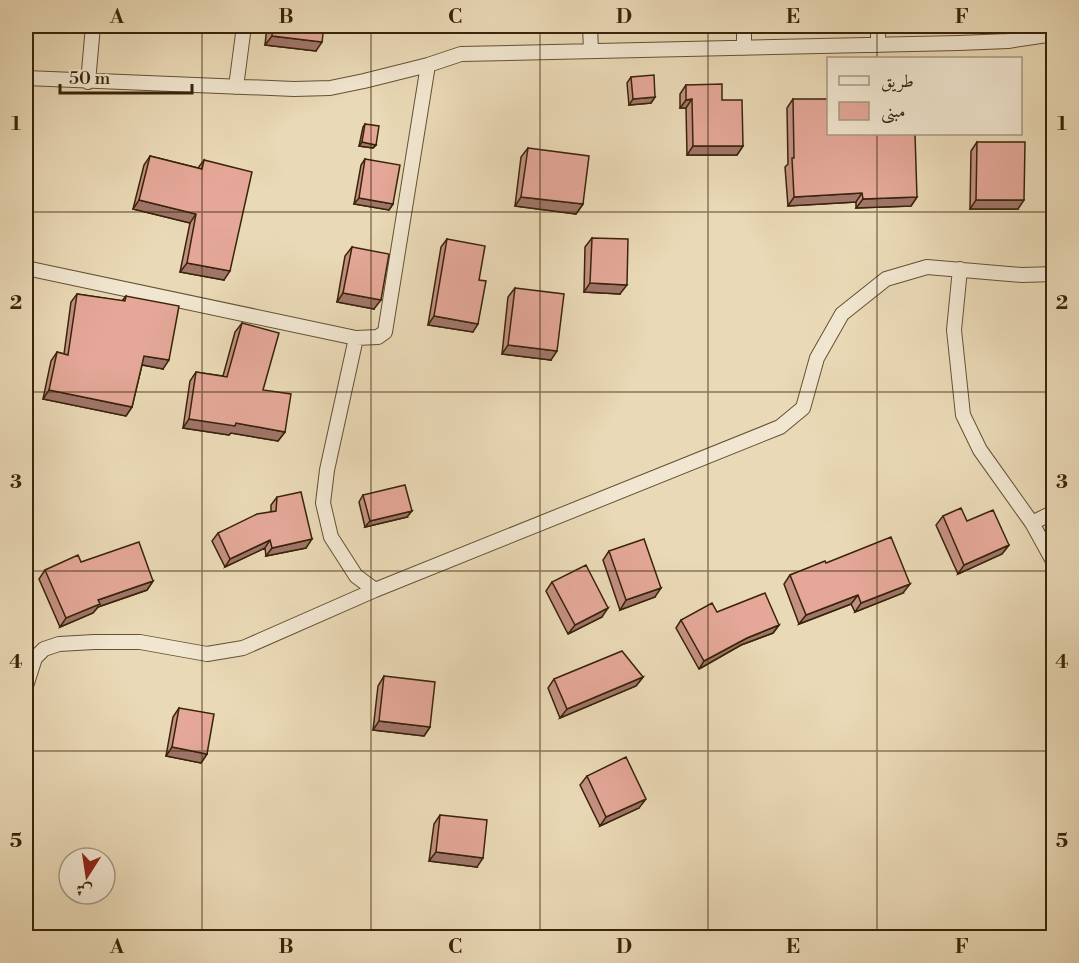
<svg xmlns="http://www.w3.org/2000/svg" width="1079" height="963" font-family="'Libre Bodoni',Amiri,serif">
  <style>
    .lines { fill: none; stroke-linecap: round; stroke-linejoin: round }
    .street-casing { stroke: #645134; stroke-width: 16 }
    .street { stroke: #f1e6d0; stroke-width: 14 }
    .wall { fill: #c49083; stroke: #382409; stroke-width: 1.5 }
    .shaded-wall { fill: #a0756a; stroke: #382409; stroke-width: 1.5 }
    .building { fill: #e4a798; stroke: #382409; stroke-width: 1.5 }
    .grid { fill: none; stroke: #382409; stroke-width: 1.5; stroke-opacity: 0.55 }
    .neatline { fill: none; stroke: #382409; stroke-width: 2 }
    .grid-label { font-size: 20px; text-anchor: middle; font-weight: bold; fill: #382409 }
  </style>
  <rect width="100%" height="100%" fill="#ead9b6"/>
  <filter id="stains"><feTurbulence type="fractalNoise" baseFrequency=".00333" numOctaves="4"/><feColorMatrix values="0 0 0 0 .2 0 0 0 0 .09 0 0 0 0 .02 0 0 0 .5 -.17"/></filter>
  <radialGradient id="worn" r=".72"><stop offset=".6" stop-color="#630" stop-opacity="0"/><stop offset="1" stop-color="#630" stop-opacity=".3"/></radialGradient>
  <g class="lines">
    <defs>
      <path id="street" d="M 590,26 L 591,51
        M 878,45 L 878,26
        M 744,48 L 744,26
        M 26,78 L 294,89 L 330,88 L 364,81 L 428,65 L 461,54 L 959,43 L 1008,41 L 1054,34
        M 88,82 L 93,26
        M 236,87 L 244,26
        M 26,268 L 356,338 L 378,337 L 385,332 L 428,65
        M 960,269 L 954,330 L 963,415 L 980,450 L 1032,523 L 1054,563
        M 356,338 L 327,470 L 323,503 L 331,537 L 356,576 L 375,590 L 780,427 L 803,408 L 817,358 L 842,314 L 886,279 L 927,267 L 1022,275 L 1054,274
        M 1032,523 L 1054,512
        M 26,686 L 35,658 L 44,649 L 59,644 L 94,642 L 140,642 L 207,654 L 243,648 L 375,590"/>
    </defs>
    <!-- street casing -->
    <use href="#street" class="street-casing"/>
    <!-- street -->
    <use href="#street" class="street"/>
  </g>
  <!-- wall -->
  <path class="wall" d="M 267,26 L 324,26 L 316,51 L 265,45 Z
    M 631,77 L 655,97 L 651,103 L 629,105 L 627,83 Z
    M 686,85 L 722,100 L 743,146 L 737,155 L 687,155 L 686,108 L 680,108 L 680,94 Z
    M 793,99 L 828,134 L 917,197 L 911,206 L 856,208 L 856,202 L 788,206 L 785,167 L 788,164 L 787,108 Z
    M 365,124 L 376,145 L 373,148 L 359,146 L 363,127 Z
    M 977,142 L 1018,209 L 970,209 L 971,151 Z
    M 528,148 L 583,204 L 576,214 L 515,206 L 521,157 Z
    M 150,156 L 198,168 L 204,160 L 224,280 L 180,272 L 190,223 L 133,209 L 144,165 Z
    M 365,159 L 393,204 L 389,210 L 354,204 L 361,165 Z
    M 592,238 L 620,294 L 584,292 L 585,247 Z
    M 447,239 L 479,280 L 473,332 L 428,325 L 441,247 Z
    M 352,247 L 374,309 L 337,302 L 345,256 Z
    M 515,288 L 551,360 L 502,354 L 508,297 Z
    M 77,294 L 122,301 L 126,296 L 163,369 L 142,365 L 132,407 L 126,416 L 43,399 L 51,361 L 57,352 L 64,354 L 71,302 Z
    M 242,323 L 263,390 L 285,432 L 278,441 L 231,433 L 229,435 L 183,428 L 190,381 L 196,372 L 223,376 L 235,332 Z
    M 363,495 L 407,517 L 365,527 L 359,502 Z
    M 277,497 L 306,548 L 266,556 L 265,548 L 225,567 L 212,541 L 218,533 L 271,512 L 271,505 Z
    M 943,516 L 967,521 L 1009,545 L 1002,554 L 958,574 L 936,525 Z
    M 609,551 L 655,597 L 620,610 L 603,560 Z
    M 81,562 L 153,581 L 147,590 L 98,607 L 93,613 L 60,627 L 39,579 L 45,570 Z
    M 826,563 L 903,593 L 855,612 L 851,604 L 799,624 L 784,584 L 790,575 Z
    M 552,582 L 602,617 L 568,634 L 546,591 Z
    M 717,612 L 779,625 L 773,633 L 741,645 L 699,669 L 676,628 L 681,620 Z
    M 384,676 L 430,727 L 424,736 L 373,730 L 378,686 Z
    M 643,677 L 636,686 L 560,718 L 548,688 L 554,679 Z
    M 179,708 L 207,754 L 201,763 L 166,756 L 173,717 Z
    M 587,776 L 639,808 L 600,826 L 580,785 Z
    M 440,815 L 477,867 L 429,861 L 434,824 Z"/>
  <!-- shaded-wall -->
  <path class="shaded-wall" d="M 272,36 L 322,42 L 316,51 L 265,45 Z
    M 655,97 L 651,103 L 629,105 L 633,99 Z
    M 692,99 L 686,108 L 680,108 L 686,100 Z
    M 362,142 L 376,145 L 373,148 L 359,146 Z
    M 693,146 L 743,146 L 737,155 L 687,155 Z
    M 862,193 L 856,202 L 788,206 L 794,197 Z
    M 521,197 L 583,204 L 576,214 L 515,206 Z
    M 917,197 L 911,206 L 856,208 L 863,199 Z
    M 359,198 L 393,204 L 389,210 L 354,204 Z
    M 139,200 L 196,214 L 190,223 L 133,209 Z
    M 976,200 L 1024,200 L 1018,209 L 970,209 Z
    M 187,263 L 230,271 L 224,280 L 180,272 Z
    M 590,283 L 627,285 L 620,294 L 584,292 Z
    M 343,293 L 381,300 L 374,309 L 337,302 Z
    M 434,316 L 478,324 L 473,332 L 428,325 Z
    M 508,345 L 557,351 L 551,360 L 502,354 Z
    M 144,356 L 169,360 L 163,369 L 138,364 Z
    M 49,390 L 132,407 L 126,416 L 43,399 Z
    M 189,419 L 236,423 L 285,432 L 278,441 L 231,433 L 229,435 L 183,428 Z
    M 412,511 L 407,517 L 365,527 L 370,521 Z
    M 312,539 L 306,548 L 266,556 L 272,548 Z
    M 270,540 L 265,548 L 225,567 L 230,559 Z
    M 1009,545 L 1002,554 L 958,574 L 964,565 Z
    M 153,581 L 147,590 L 98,607 L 93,613 L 60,627 L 66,618 L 98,600 Z
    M 910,584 L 903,593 L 855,612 L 861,603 Z
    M 661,588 L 655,597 L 620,610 L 626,600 Z
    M 858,595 L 851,604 L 799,624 L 806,615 Z
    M 608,608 L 602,617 L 568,634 L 575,625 Z
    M 779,625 L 773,633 L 741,645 L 699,669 L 704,661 L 747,638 Z
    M 643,677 L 636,686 L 560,718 L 567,709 Z
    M 379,721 L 430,727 L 424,736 L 373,730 Z
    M 172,747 L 207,754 L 201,763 L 166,756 Z
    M 646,799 L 639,808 L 600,826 L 606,817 Z
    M 436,852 L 483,858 L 477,867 L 429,861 Z"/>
  <!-- building -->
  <path class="building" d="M 273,26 L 324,26 L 322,42 L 272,36 Z
    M 654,75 L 655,97 L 633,99 L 631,77 Z
    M 722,84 L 722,100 L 742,100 L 743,146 L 693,146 L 692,99 L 686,100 L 686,85 Z
    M 793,99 L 828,99 L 828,134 L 915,134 L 917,197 L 863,199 L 862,193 L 794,197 L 792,158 L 794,158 Z
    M 365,124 L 379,126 L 376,145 L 362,142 Z
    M 977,142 L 1025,142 L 1024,200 L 976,200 Z
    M 528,148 L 589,156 L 583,204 L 521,197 Z
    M 150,156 L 202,169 L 204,160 L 252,172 L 230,271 L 187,263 L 196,214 L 139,200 Z
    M 365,159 L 400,165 L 393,204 L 359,198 Z
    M 26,178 L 33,180 L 26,216 Z
    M 592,238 L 628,239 L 627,285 L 590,283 Z
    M 447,239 L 485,246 L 479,280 L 486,281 L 478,324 L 434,316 Z
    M 352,247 L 389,254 L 381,300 L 343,293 Z
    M 515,288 L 564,294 L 557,351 L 508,345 Z
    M 77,294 L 125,301 L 126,296 L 179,306 L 169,360 L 144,356 L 132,407 L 49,390 L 57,352 L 68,355 Z
    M 242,323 L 279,333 L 263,390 L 291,394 L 285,432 L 236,423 L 235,426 L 189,419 L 196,372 L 227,377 Z
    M 405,485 L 412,511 L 370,521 L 363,495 Z
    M 301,492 L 312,539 L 272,548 L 270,540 L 230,559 L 218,533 L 257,514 L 276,511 L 277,497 Z
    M 961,508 L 967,521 L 993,510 L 1009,545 L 964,565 L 943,516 Z
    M 891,537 L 910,584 L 861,603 L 858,595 L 806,615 L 790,575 L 825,561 L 826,563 Z
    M 644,539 L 661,588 L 626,600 L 609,551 Z
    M 139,542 L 153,581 L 98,600 L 100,604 L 66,618 L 45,570 L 78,555 L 81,562 Z
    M 586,565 L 608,608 L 575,625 L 552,582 Z
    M 765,593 L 779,625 L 747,638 L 704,661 L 681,620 L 712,603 L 717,612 Z
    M 622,651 L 643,677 L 567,709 L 554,679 Z
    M 384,676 L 435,682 L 430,727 L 379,721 Z
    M 179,708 L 214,714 L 207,754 L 172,747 Z
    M 626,757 L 646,799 L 606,817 L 587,776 Z
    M 440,815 L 487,820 L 483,858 L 436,852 Z"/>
  <!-- grid -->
  <path class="grid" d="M 202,26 L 202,938M 371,26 L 371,938M 540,26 L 540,938M 708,26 L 708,938M 877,26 L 877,58M 877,134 L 877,938M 26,212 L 1054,212M 26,392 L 1054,392M 26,571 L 1054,571M 26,751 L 1054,751"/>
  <!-- margin -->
  <rect width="1079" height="963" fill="none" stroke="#ead9b6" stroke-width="66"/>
  <!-- legend -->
  <rect x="827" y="57" width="195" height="78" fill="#f1e6d0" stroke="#a79880" stroke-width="1.5"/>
  <rect x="839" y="76" width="30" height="9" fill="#f1e6d0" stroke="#a79880" stroke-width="1.5"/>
  <text x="881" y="87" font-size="18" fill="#382409">طريق</text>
  <rect x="839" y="102" width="30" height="18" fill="#e4a798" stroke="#a79880" stroke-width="1.5"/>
  <text x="881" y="117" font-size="18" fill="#382409">مبنى</text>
  <!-- north arrow -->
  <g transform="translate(87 876) rotate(192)"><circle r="28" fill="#f1e6d0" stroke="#a79880" stroke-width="1.5"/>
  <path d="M0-4.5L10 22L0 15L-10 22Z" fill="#8f2418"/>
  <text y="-9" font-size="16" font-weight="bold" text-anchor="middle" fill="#382409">ش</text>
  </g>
  <!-- scale -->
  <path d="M60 84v9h132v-9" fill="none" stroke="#382409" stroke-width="3"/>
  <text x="69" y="84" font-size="18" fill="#382409" stroke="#f1e6d0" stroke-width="4.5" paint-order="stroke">50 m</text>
  <rect x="33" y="33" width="1013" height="897" class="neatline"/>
  <g class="grid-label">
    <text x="117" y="23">A</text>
    <text x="286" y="23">B</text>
    <text x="455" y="23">C</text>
    <text x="624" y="23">D</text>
    <text x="793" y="23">E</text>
    <text x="962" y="23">F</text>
    <text x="16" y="130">1</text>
    <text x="1062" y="130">1</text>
    <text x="16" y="309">2</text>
    <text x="1062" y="309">2</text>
    <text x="16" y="488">3</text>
    <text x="1062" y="488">3</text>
    <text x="16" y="668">4</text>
    <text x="1062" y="668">4</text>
    <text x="16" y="847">5</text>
    <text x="1062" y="847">5</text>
    <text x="117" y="953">A</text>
    <text x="286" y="953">B</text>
    <text x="455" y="953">C</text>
    <text x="624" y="953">D</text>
    <text x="793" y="953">E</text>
    <text x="962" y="953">F</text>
  </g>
  <rect width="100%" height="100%" filter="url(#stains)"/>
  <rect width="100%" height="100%" fill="url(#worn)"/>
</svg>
